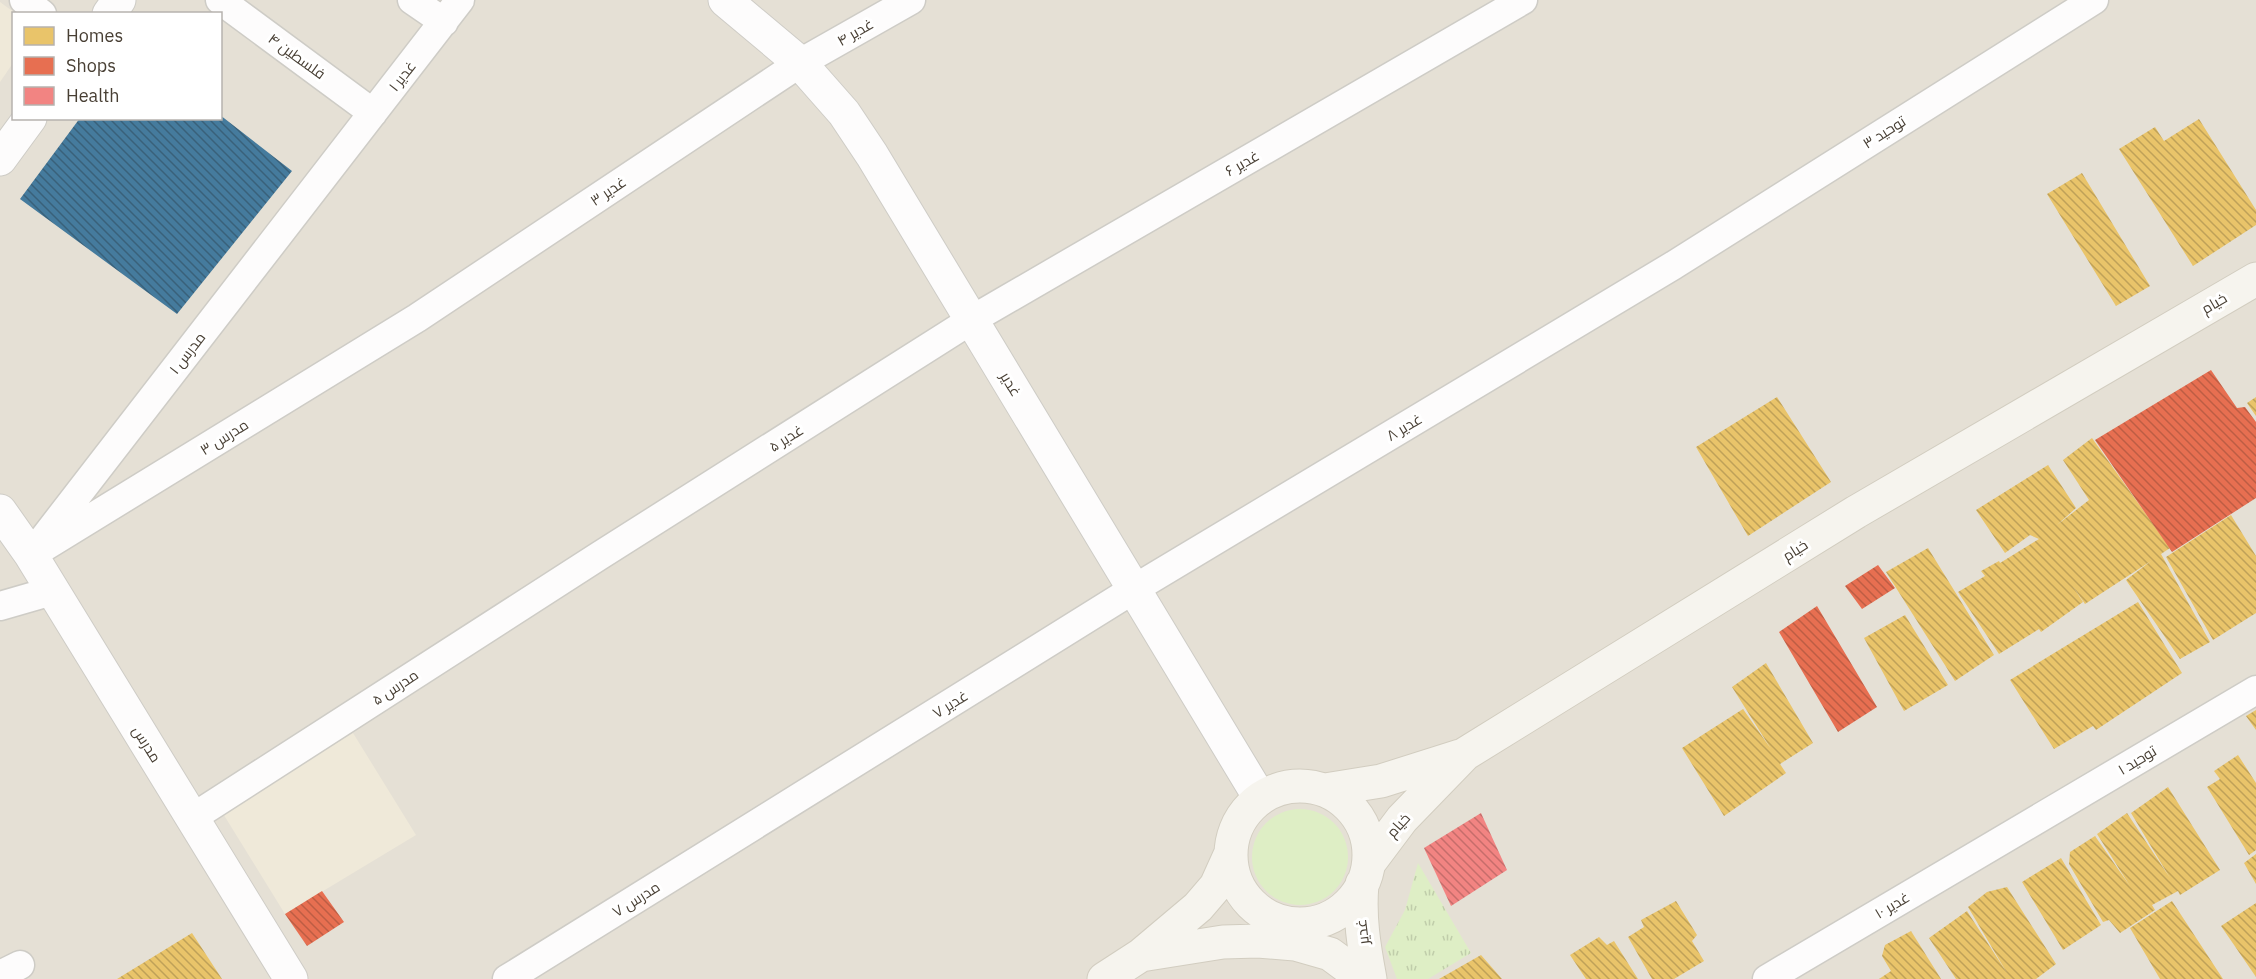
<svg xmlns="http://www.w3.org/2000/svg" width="2256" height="979" font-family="'IBM Plex Sans',Cairo,sans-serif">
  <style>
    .residential { fill: #e5e0d5; fill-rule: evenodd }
    .education { fill: #efe9d9 }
    .grass { fill: #deeec5 }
    .park { fill: url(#park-tufts) }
    .homes { fill: url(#homes-back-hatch) }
    .shops { fill: url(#shops-back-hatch) }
    .health { fill: url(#health-back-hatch) }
    .public { fill: url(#public-back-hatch) }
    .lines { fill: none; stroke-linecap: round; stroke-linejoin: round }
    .minor-casing { stroke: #ceccc6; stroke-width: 31 }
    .tertiary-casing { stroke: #ceccc6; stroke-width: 35 }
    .secondary-casing { stroke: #d2cdc0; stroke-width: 35 }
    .minor { stroke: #fdfcfc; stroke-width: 28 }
    .tertiary { stroke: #fdfcfc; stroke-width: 33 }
    .secondary { stroke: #f6f4ee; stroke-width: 33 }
    .labels { text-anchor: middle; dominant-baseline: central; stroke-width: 6; stroke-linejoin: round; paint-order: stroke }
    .street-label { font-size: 15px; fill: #483f34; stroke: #fff }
  </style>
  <defs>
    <pattern id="park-tufts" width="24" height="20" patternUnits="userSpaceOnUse" patternTransform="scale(1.5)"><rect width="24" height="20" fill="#deeec5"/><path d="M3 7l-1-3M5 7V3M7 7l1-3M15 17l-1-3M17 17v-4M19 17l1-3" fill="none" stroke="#c0cdaa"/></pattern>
    <pattern id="homes-back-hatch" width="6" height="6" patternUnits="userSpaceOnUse" patternTransform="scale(1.5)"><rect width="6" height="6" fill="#e9c46a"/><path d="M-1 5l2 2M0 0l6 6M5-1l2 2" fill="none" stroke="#bfa158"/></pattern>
    <pattern id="shops-back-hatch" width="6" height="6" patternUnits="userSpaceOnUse" patternTransform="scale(1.5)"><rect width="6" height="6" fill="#e76f51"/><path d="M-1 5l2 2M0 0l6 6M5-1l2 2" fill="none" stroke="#bd5d44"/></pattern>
    <pattern id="health-back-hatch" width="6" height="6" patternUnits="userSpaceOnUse" patternTransform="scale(1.5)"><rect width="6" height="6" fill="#f28482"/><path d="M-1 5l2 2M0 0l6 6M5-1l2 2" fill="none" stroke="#c66d6b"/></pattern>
    <pattern id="public-back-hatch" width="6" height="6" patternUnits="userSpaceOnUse" patternTransform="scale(1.5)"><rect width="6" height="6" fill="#457b9d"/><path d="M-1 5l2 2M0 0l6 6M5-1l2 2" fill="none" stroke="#39617a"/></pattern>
  </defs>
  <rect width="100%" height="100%" fill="#f0eee8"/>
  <!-- residential -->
  <path class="residential" d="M 0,0 L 2256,0 L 2256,979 L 0,979 ZM 14,14 L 220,14 L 220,118 L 14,118 Z"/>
  <!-- education -->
  <path class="education" d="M 0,2 L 15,13 L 14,14 L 13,63 L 0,82 Z
    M 353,733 L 416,835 L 285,914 L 222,812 Z"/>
  <!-- grass -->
  <path class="grass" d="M1252 857a48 48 0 1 1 96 0a48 48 0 1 1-96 0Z"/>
  <!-- park -->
  <path class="park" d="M 1418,863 L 1471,953 L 1428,979 L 1397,979 L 1385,947 L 1405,910 Z"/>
  <!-- homes -->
  <path class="homes" d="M 2199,119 L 2256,210 L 2256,225 L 2193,266 L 2119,149 L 2155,127 L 2164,141 Z
    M 2082,173 L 2150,286 L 2116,306 L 2047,194 Z
    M 1777,397 L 1831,482 L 1748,536 L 1696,447 Z
    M 2256,397 L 2256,416 L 2247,403 Z
    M 2092,438 L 2170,548 L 2161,554 L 2210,642 L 2180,659 L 2126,580 L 2151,561 L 2085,604 L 2072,585 L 2083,602 L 2041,632 L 2039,629 L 1999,654 L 1958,592 L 1985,576 L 1981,571 L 1999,561 L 2000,563 L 2039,539 L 2030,535 L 2005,553 L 1976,510 L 2048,465 L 2076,508 L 2057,525 L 2089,500 L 2063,460 Z
    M 2231,515 L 2256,556 L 2256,613 L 2213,640 L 2166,557 Z
    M 1928,548 L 1994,655 L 1955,681 L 1886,572 Z
    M 2138,602 L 2182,673 L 2096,730 L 2093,726 L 2054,749 L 2010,680 Z
    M 1905,615 L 1948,685 L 1904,711 L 1864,638 Z
    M 1766,663 L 1813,743 L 1780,764 L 1786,773 L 1724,816 L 1682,748 L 1743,709 L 1771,749 L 1732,687 Z
    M 2256,710 L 2256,730 L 2246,716 Z
    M 2238,755 L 2256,783 L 2256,850 L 2249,855 L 2207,787 L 2220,779 L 2214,771 Z
    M 2168,787 L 2220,870 L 2180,895 L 2178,891 L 2152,905 L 2155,910 L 2120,933 L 2109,920 L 2103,922 L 2069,864 L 2070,852 L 2095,836 L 2130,886 L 2097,834 L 2127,813 L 2170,878 L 2131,813 Z
    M 2256,854 L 2256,884 L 2244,863 Z
    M 2061,858 L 2101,925 L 2063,950 L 2022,882 Z
    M 2007,887 L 2056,964 L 2036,979 L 1956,979 L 1929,938 L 1967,911 L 2007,973 L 1968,907 L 1987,892 Z
    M 1676,901 L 1697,935 L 1692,941 L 1704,961 L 1674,979 L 1652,979 L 1628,937 L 1644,927 L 1641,920 Z
    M 2172,901 L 2223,979 L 2160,979 L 2130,928 Z
    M 2256,903 L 2256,977 L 2221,926 Z
    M 1911,931 L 1941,979 L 1879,979 L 1891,971 L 1882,956 L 1885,945 Z
    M 192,933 L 222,979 L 117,979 Z
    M 1599,937 L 1607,945 L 1614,941 L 1638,979 L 1586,979 L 1570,955 Z
    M 1481,955 L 1502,979 L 1439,979 Z"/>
  <!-- shops -->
  <path class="shops" d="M 2211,370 L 2237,408 L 2245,407 L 2256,422 L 2256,498 L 2172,552 L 2095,440 Z
    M 1878,565 L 1895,588 L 1862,609 L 1845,586 Z
    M 1817,606 L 1877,707 L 1838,732 L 1779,632 Z
    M 322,891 L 344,922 L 307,946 L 285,914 Z"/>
  <!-- health -->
  <path class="health" d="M 1481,813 L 1507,870 L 1451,906 L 1424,848 Z"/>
  <!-- public -->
  <path class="public" d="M 220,115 L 292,171 L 177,314 L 20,199 L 80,118 L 220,118 Z"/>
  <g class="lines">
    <defs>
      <path id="minor" d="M 24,0 L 42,14
        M 220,0 L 373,113
        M 412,0 L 444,22
        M 41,542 L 460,0
        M 31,555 L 417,318 L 800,63 L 911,0
        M 0,606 L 52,591
        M 192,818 L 599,556 L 973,319 L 1523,0
        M 0,975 L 20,965
        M 507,979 L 1134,589 L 1674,265 L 2094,0
        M 1767,979 L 2256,690"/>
      <path id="tertiary" d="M 725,0 L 800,63 L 844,113 L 872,155 L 1260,798
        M 109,14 L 119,0
        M 0,159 L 30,118
        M 0,511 L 31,555 L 291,979"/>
      <path id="secondary" d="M1231 855a69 69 0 1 1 138 0a69 69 0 1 1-138 0Z
        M 1325,790 L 1381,781 L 1460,756
        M 1369,863 L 1402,819 L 1465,754 L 1856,512 L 2256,279
        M 1362,884 C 1359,917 1364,947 1370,979
        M 1141,955 L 1223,942 L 1258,941 L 1295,944 L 1330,954 L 1364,979
        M 1104,979 L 1141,955 L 1198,907 L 1216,886 L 1230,855"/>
    </defs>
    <!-- minor casing -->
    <use href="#minor" class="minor-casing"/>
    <!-- tertiary casing -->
    <use href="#tertiary" class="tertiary-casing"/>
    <!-- secondary casing -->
    <use href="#secondary" class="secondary-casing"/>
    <!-- minor -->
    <use href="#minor" class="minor"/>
    <!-- tertiary -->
    <use href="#tertiary" class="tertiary"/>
    <!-- secondary -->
    <use href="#secondary" class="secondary"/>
  </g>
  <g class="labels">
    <!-- street labels -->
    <g class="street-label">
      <text transform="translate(855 32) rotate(-30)">غدیر ۴</text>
      <text transform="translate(297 56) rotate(36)">فلسطین ۴</text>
      <text transform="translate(402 76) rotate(-52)">غدیر ۱</text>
      <text transform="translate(1884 132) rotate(-32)">توحید ۳</text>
      <text transform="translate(1242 163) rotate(-30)">غدیر ۶</text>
      <text transform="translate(608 191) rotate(-34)">غدیر ۳</text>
      <text transform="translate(2214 303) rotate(-30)">خیام</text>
      <text transform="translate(187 353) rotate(-52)">مدرس ۱</text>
      <text transform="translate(1011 384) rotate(59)">غدیر</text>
      <text transform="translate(1404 427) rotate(-31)">غدیر ۸</text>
      <text transform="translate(224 437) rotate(-32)">مدرس ۳</text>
      <text transform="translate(786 438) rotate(-32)">غدیر ۵</text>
      <text transform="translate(1795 550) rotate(-32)">خیام</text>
      <text transform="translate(395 687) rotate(-33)">مدرس ۵</text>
      <text transform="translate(950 704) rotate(-32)">غدیر ۷</text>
      <text transform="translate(147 744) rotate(58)">مدرس</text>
      <text transform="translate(2137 760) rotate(-31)">توحید ۱</text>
      <text transform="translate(1398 825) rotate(-48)">خیام</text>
      <text transform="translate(636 899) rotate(-32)">مدرس ۷</text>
      <text transform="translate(1892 905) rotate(-31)">غدیر ۱۰</text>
      <text transform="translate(1362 932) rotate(-97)">غدیر</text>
    </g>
  </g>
  <!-- legend -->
  <rect x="12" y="12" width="210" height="108" fill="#ffffff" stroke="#b6b2ae" stroke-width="1.5"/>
  <rect x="24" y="27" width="30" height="18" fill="#e9c46a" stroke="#b6b2ae" stroke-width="1.5"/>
  <text x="66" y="42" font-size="18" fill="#483f34">Homes</text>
  <rect x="24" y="57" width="30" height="18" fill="#e76f51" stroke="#b6b2ae" stroke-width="1.5"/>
  <text x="66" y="72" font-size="18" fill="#483f34">Shops</text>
  <rect x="24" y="87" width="30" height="18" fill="#f28482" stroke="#b6b2ae" stroke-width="1.5"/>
  <text x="66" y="102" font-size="18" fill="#483f34">Health</text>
</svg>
